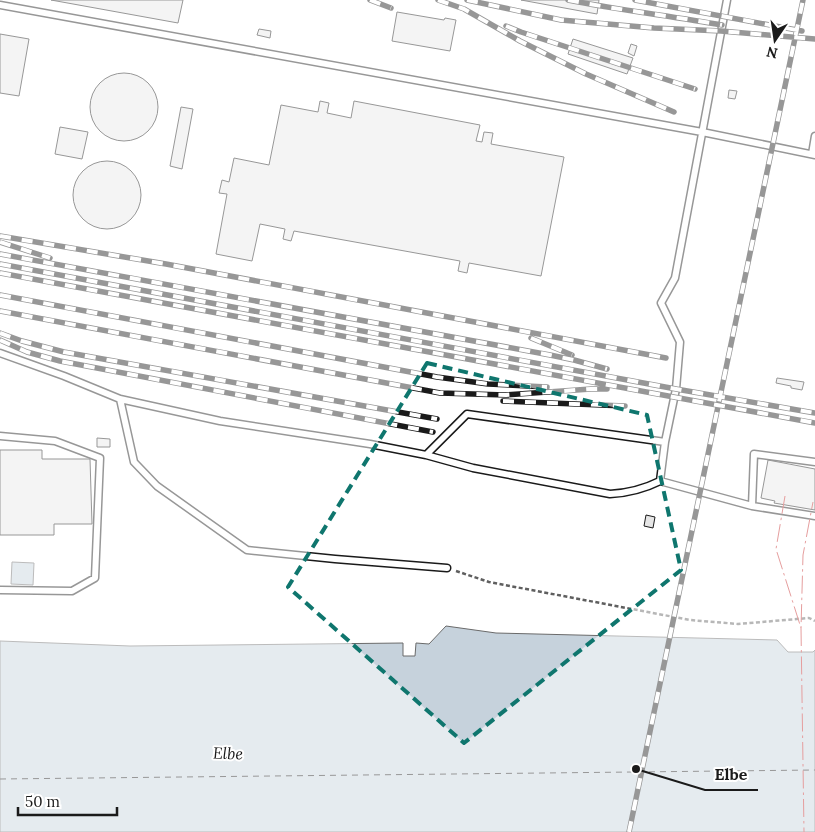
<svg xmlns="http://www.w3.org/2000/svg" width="815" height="832" font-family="Lora,serif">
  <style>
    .water { fill: #c6d2dc; stroke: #6a6a6a }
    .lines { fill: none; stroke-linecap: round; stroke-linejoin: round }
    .ferry { stroke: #1a1a1a; stroke-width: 1; stroke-dasharray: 6 5; stroke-linecap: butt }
    .building { fill: #e6e6e6; stroke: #1a1a1a }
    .service-casing { stroke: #1a1a1a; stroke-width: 9 }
    .path { stroke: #5f5f5f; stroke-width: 2.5; stroke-dasharray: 4 2.5; stroke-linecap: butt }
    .service { stroke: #fff; stroke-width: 6 }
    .rail-casing { stroke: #1a1a1a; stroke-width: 5.5 }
    .rail { stroke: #fff; stroke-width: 4; stroke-dasharray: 11; stroke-linecap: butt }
    .power { stroke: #c62828; stroke-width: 1; stroke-dasharray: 18 4 2.5 4; stroke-linecap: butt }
    .marked { fill: none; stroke: #0f766e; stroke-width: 4; stroke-dasharray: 10 6; stroke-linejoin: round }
    .labels { text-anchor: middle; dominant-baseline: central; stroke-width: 4; stroke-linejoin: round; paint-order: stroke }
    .water-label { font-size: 16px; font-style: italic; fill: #1a1a1a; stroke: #fff }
    .leader { fill: none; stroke: #1a1a1a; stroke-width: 2 }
    .callout-dot { fill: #1a1a1a; stroke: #fff; stroke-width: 2 }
    .callout-label { font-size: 16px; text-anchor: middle; font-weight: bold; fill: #1a1a1a; stroke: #fff; stroke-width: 4; stroke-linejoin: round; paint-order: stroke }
  </style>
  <rect width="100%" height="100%" fill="#fff"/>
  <!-- water -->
  <path class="water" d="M 12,562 L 34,563 L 33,585 L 11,584 Z
    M 446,626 L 496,633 L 777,640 L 788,652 L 813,652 L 815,650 L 815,832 L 0,832 L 0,641 L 130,646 L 403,643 L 403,656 L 415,656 L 416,643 L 429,644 Z"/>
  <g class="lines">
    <!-- ferry -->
    <path class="ferry" d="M 0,779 L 815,770"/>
  </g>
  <!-- building -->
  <path class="building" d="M 51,0 L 183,0 L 178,23 Z
    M 521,0 L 599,0 L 597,14 Z
    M 397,12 L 444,20 L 445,18 L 456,20 L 450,51 L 392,41 Z
    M 259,29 L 271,31 L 270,38 L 257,35 Z
    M 0,34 L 29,39 L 19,96 L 0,93 Z
    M 573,39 L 633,58 L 627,74 L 568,54 Z
    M 631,44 L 637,46 L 634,56 L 628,53 Z
    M90 107a34 34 0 1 1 68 0a34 34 0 1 1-68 0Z
    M 729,90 L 737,91 L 735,99 L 728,98 Z
    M 320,101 L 329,103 L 327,113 L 351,118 L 354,101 L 480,125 L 476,141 L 482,142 L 484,132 L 493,133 L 491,144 L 564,157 L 541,276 L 469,263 L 467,273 L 458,271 L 460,261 L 294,231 L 291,241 L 283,239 L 285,229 L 260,224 L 252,261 L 216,254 L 227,194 L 219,193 L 222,180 L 229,182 L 234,158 L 269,165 L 281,105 L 318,112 Z
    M 181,107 L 193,109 L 182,169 L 170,166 Z
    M 60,127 L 88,132 L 82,159 L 55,154 Z
    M73 195a34 34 0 1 1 68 0a34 34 0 1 1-68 0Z
    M 777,378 L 804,382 L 802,390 L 791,388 L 791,386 L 776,383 Z
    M 97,438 L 110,439 L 110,447 L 97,447 Z
    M 0,450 L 42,450 L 42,459 L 90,459 L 92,524 L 54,524 L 54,535 L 0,535 Z
    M 768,460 L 815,469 L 815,510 L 774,503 L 775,501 L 761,498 Z
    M 646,515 L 655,517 L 653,528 L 644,526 Z"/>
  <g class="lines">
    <defs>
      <path id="service" d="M 0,5 L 702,132 L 815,155
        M 812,154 L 815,136
        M 0,353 L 64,376 L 120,399 L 134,462 L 157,486 L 247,550 L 335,559 L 447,568
        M 120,399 L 220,421 L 370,444 L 426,455 L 467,414 L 665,442 L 660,481 L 752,506 L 815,516
        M 0,436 L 55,441 L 100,458 L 95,578 L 72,591 L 0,590
        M 665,442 L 676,389 L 680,342 L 661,303 L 675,278 L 727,0
        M 426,455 L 473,468 L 610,494 C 629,493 644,489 660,481
        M 752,506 L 754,454 L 815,462"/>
    </defs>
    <!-- service casing -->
    <use href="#service" class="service-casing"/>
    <!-- path -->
    <path class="path" d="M 456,571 L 489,582 L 690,620 L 738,624 L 809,618 L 815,621"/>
    <!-- service -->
    <use href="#service" class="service"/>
    <defs>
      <path id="rail" d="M 370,0 L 391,8
        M 438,0 L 464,9 L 520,41 L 586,74 L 674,112
        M 467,0 L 561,20 L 654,28 L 721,31 L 815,39
        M 568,0 C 619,10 671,16 722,25
        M 635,0 L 802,31
        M 506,26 L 521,32 L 695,89
        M 0,236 L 166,264 L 666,358
        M 0,242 L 50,258
        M 0,254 L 550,355 L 574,360 L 607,369
        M 0,264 L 676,389 L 815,413
        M 0,273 L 815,423
        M 0,295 L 437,377 L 488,384 L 547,387
        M 0,311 L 440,393 L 506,395 L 591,389 L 607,389
        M 0,333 L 22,341 L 64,352 L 437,419
        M 531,338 L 572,355
        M 0,340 L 27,352 L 60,361 L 433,432
        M 503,401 L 625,406
        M 629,832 L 803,0"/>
    </defs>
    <!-- rail casing -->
    <use href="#rail" class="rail-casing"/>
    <!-- rail -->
    <use href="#rail" class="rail"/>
    <!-- power -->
    <path class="power" d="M 785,496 L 776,549 L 801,628 L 803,555 L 813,502
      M 801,628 L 804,832"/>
  </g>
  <!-- marked area -->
  <path d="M0 0H815V832H0ZM 427,363 L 647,415 L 681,570 L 464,743 L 288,587 Z" fill="#fff" fill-opacity=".55" fill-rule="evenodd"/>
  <path class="marked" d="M 427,363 L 647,415 L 681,570 L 464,743 L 288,587 Z"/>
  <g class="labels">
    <!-- water labels -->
    <g class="water-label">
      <text transform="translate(228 753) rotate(2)">Elbe</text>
    </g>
  </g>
  <!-- callouts -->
  <path class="leader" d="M636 769L705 790H758"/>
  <circle class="callout-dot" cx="636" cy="769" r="5"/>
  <g class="callout-label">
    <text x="731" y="780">Elbe</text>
  </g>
  <!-- north arrow -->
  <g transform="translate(775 40) rotate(193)" stroke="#ffffff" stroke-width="4" paint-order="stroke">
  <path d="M0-4L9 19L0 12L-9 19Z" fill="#1a1a1a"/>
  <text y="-8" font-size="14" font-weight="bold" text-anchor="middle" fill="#1a1a1a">N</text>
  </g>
  <!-- scale -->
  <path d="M18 807v8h99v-8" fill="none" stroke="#1a1a1a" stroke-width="2.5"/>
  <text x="25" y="807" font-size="15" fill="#1a1a1a" stroke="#ffffff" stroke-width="4" paint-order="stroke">50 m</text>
</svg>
